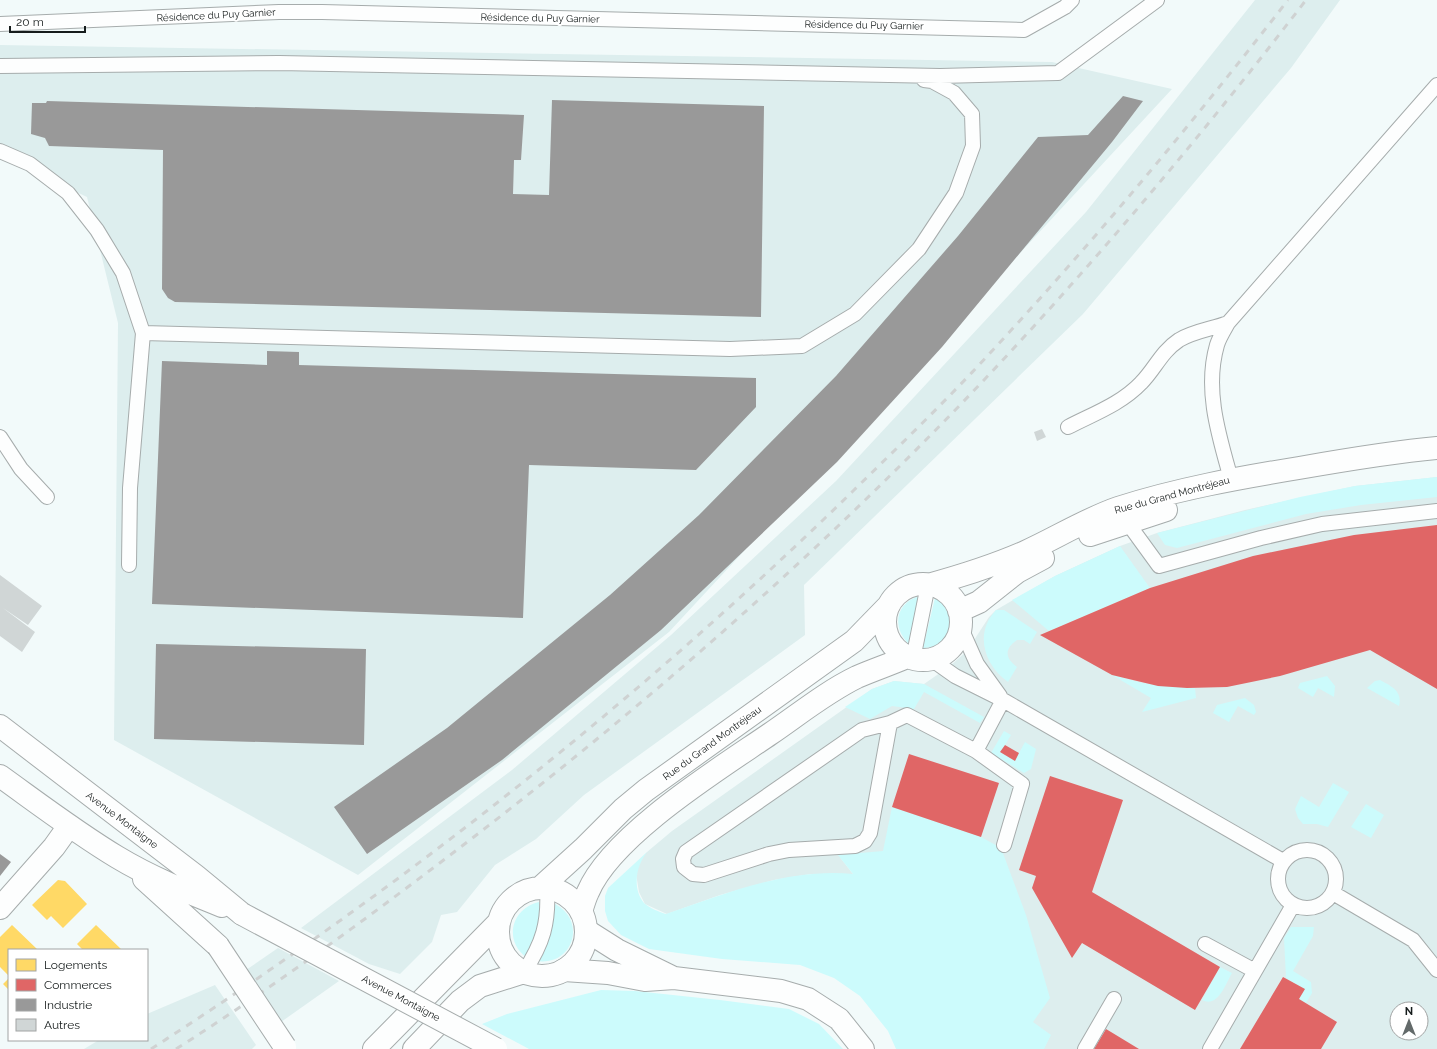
<svg xmlns="http://www.w3.org/2000/svg" width="1437" height="1049" font-family="Raleway,sans-serif">
  <style>
    .built { fill: #dee; fill-rule: evenodd }
    .green { fill: #ccfbfc }
    .homes { fill: #ffd966 }
    .shops { fill: #e06666 }
    .industry { fill: #999 }
    .building { fill: #d0d6d6 }
    .lines { fill: none; stroke-linecap: round; stroke-linejoin: round }
    .service-casing { stroke: #a6acac; stroke-width: 16 }
    .tertiary-casing { stroke: #a6acac; stroke-width: 24 }
    .secondary-casing { stroke: #a6acac; stroke-width: 24 }
    .service { stroke: #fdfefe; stroke-width: 14 }
    .tertiary { stroke: #fdfefe; stroke-width: 22 }
    .secondary { stroke: #fdfefe; stroke-width: 22 }
    .rail { stroke: #cfd2d2; stroke-width: 3; stroke-dasharray: 7 7; stroke-linecap: butt }
    .secondary-bridge-casing { stroke: #a6acac; stroke-width: 24; stroke-linecap: butt }
    .secondary-bridge { stroke: #fdfefe; stroke-width: 22 }
    .labels { text-anchor: middle; dominant-baseline: central; stroke-width: 4; stroke-linejoin: round; paint-order: stroke }
    .street-label { font-size: 10px; fill: #161c1c; stroke: #fff }
  </style>
  <rect width="100%" height="100%" fill="#f2fafa"/>
  <!-- built -->
  <path class="built" d="M 1255,0 L 1340,0 L 1291,68 L 1083,314 L 804,585 L 805,635 L 584,795 L 536,839 L 495,865 L 457,912 L 441,915 L 432,942 L 400,974 L 369,964 L 301,928 L 512,770 L 671,635 L 836,481 L 1086,212 Z
    M 0,45 L 1052,62 L 1172,89 L 669,632 L 358,875 L 114,740 L 118,323 L 87,197 L 0,156 Z
    M 1437,477 L 1437,1049 L 1028,1049 L 839,856 L 853,874 L 811,874 L 774,880 L 720,895 L 667,914 L 645,904 L 639,892 L 636,874 L 639,861 L 647,852 L 672,831 L 872,689 L 894,681 L 924,684 L 950,666 L 967,651 L 989,617 L 996,610 L 1055,576 L 1120,546 L 1157,533 L 1245,510 L 1355,486 ZM 1397,1009 L 1421,1009 L 1421,1033 L 1397,1033 Z
    M 278,948 L 339,981 L 281,1022 L 246,970 Z
    M 215,985 L 256,1045 L 252,1049 L 84,1049 L 99,1040 L 147,1040 L 147,1014 Z"/>
  <!-- green -->
  <path class="green" d="M 1437,477 L 1437,497 L 1361,505 L 1306,514 L 1177,548 L 1165,545 L 1157,533 L 1300,497 L 1355,486 Z
    M 1120,546 L 1150,588 L 1049,631 L 1012,600 L 1055,576 Z
    M 920,596 L 909,644 C 891,627 896,602 920,596 Z
    M 935,598 C 959,612 953,648 923,648 Z
    M 996,610 L 1004,610 L 1037,632 L 1030,644 L 1024,640 L 1017,640 C 1004,649 1005,658 1017,667 L 1008,682 C 984,665 974,633 996,610 Z
    M 1112,675 L 1142,683 L 1195,688 L 1196,698 L 1142,712 L 1151,698 Z
    M 1327,676 L 1335,686 L 1334,697 L 1318,688 L 1313,697 L 1298,688 L 1300,683 Z
    M 1380,680 C 1391,686 1403,691 1399,706 L 1367,688 L 1375,681 Z
    M 894,681 L 924,684 L 984,717 L 980,723 L 924,692 L 914,709 L 892,706 L 870,719 L 845,707 L 872,689 Z
    M 1245,698 L 1254,705 L 1256,712 L 1254,715 L 1238,706 L 1229,722 L 1213,713 L 1217,705 Z
    M 1004,731 L 1011,735 L 1005,745 L 1019,753 L 1025,742 L 1036,749 L 1031,769 L 1024,773 L 991,753 Z
    M 1333,783 L 1349,792 L 1328,827 L 1317,824 L 1303,824 L 1298,818 L 1295,809 L 1301,796 L 1319,807 Z
    M 1366,804 L 1384,815 L 1371,838 L 1351,827 Z
    M 892,807 L 981,837 L 1001,848 L 1026,915 L 1050,998 L 1033,1022 L 1051,1035 L 1044,1049 L 896,1049 L 888,1031 L 860,996 L 834,978 L 800,965 L 722,959 L 649,949 L 621,935 L 608,921 L 605,911 L 605,896 L 608,888 L 647,852 C 636,866 632,888 644,903 C 649,908 660,912 666,914 C 727,893 788,868 853,874 L 838,855 L 883,851 Z
    M 539,902 C 542,926 536,936 526,957 C 503,940 512,908 539,902 Z
    M 550,902 C 588,915 576,967 536,961 Z
    M 1291,927 L 1314,927 L 1313,936 L 1293,971 L 1311,982 L 1312,993 L 1306,1003 L 1299,999 L 1304,989 L 1286,978 L 1284,938 Z
    M 1220,967 L 1232,973 C 1225,985 1218,1008 1202,1000 Z
    M 601,990 L 635,991 L 720,1000 L 789,1009 L 819,1024 L 843,1049 L 529,1049 L 482,1024 L 507,1014 Z"/>
  <!-- homes -->
  <path class="homes" d="M 58,880 L 65,881 L 87,904 L 63,928 L 51,916 L 47,920 L 32,905 Z
    M 12,925 L 38,950 L 9,950 L 9,976 L 0,967 L 0,937 Z
    M 96,925 L 122,950 L 83,950 L 77,944 Z
    M 8,979 L 9,980 L 9,990 L 3,984 Z"/>
  <!-- shops -->
  <path class="shops" d="M 1437,525 L 1437,689 L 1370,650 L 1280,676 L 1227,687 L 1187,688 L 1158,686 L 1112,675 L 1040,635 L 1150,588 L 1253,556 L 1354,535 Z
    M 1005,745 L 1019,753 L 1015,761 L 1000,752 Z
    M 909,754 L 999,783 L 981,837 L 892,807 Z
    M 1050,776 L 1123,800 L 1092,892 L 1220,967 L 1195,1010 L 1082,943 L 1072,958 L 1032,888 L 1036,876 L 1019,870 Z
    M 1283,977 L 1305,989 L 1299,999 L 1337,1022 L 1321,1049 L 1240,1049 Z
    M 1106,1029 L 1111,1032 L 1139,1049 L 1094,1049 Z"/>
  <!-- industry -->
  <path class="industry" d="M 1123,96 L 1143,101 L 1112,142 L 942,347 L 837,462 L 661,630 L 502,760 L 367,854 L 334,807 L 447,728 L 610,595 L 699,515 L 836,376 L 958,236 L 1038,137 L 1088,135 Z
    M 552,100 L 764,106 L 761,317 L 175,302 L 168,298 L 162,289 L 163,150 L 49,146 L 45,138 L 31,134 L 32,103 L 46,103 L 47,101 L 524,115 L 521,160 L 514,160 L 513,194 L 549,195 Z
    M 267,351 L 299,352 L 299,365 L 756,378 L 756,407 L 696,470 L 529,465 L 523,618 L 152,604 L 162,361 L 267,365 Z
    M 156,644 L 366,649 L 364,745 L 154,739 Z
    M 0,854 L 11,862 L 0,876 Z"/>
  <!-- building -->
  <path class="building" d="M 1042,429 L 1046,437 L 1037,441 L 1034,432 Z
    M 0,575 L 42,606 L 28,625 L 3,608 L 35,632 L 22,652 L 0,636 Z"/>
  <g class="lines">
    <defs>
      <path id="service" d="M 0,24 L 279,12 L 322,12 L 1024,30 L 1065,7 L 1072,0
        M 0,66 L 279,63 L 940,76 L 1058,73 L 1157,0
        M 0,151 L 30,164 L 68,193 L 97,230 L 123,273 L 143,333 L 130,488 L 129,565
        M 143,333 L 730,349 L 802,346 L 855,314 L 919,249 L 956,193 L 973,146 L 972,114 L 954,93 L 932,81 L 924,80
        M 1068,427 C 1093,414 1121,404 1141,383 C 1155,369 1161,352 1179,340 C 1194,331 1212,329 1228,323
        M 0,437 L 21,469 L 47,497
        M 1231,479 C 1219,436 1204,390 1217,345 C 1219,338 1224,330 1228,323 L 1437,85
        M 1127,522 L 1159,566 L 1261,538 L 1322,524 L 1437,511
        M 961,628 L 977,664 L 1000,696
        M 913,659 L 928,585
        M 931,659 L 955,676 L 1003,700 L 1283,861
        M 890,723 L 870,833 L 865,841 L 855,846 L 789,850 L 769,854 L 704,875 L 693,874 L 684,867 L 683,859 L 686,852 L 862,730 L 890,723 L 907,715 L 976,751 L 1003,700
        M 976,751 L 1022,784 L 1004,845
        M1278 879a29 29 0 1 1 58 0a29 29 0 1 1-58 0Z
        M 1333,893 L 1413,940 L 1437,970
        M 1205,944 L 1255,971
        M 524,972 C 543,943 549,923 547,888
        M 1085,1049 L 1114,999
        M 1210,1049 L 1293,905"/>
      <path id="tertiary" d="M 1090,535 L 1166,510
        M885 622a38 38 0 1 1 76 0a38 38 0 1 1-76 0Z
        M 928,585 C 961,576 993,566 1025,552 C 1056,538 1086,519 1118,508 C 1177,489 1238,478 1299,468 C 1345,460 1391,452 1437,448
        M 959,611 L 979,602 L 1017,572 L 1043,558
        M 540,888 L 583,849 L 623,809 L 646,790 L 854,641 L 889,605
        M498 932a44 44 0 1 1 88 0a44 44 0 1 1-88 0Z
        M 0,908 L 54,847 L 69,826
        M 581,912 C 583,905 585,898 588,892 C 612,835 719,769 770,734 C 798,715 826,692 857,677 C 873,670 891,664 907,657
        M 374,1049 L 499,922
        M 414,1049 L 460,1001 L 480,986 L 524,972"/>
      <path id="secondary" d="M 0,726 L 196,876 L 242,914
        M 0,776 C 39,804 77,833 117,857 C 150,877 187,892 222,906
        M 144,879 L 218,946
        M 587,931 L 617,950 L 674,978
        M 564,970 L 608,973 L 645,980 L 674,978 L 781,991 L 808,999 L 839,1019 L 863,1049"/>
    </defs>
    <!-- service casing -->
    <use href="#service" class="service-casing"/>
    <!-- tertiary casing -->
    <use href="#tertiary" class="tertiary-casing"/>
    <!-- secondary casing -->
    <use href="#secondary" class="secondary-casing"/>
    <!-- service -->
    <use href="#service" class="service"/>
    <!-- tertiary -->
    <use href="#tertiary" class="tertiary"/>
    <!-- secondary -->
    <use href="#secondary" class="secondary"/>
    <!-- rail -->
    <path class="rail" d="M 151,1049 C 403,887 639,700 853,491 C 900,445 947,400 991,352 C 1096,239 1194,121 1288,0
      M 176,1049 C 275,986 369,917 462,846 C 653,700 835,539 1000,363 C 1108,247 1210,125 1306,0"/>
    <defs>
      <path id="secondary-bridge" d="M 242,914 L 496,1049
        M 218,946 L 285,1047"/>
    </defs>
    <!-- secondary-bridge casing -->
    <use href="#secondary-bridge" class="secondary-bridge-casing"/>
    <!-- secondary-bridge -->
    <use href="#secondary-bridge" class="secondary-bridge"/>
  </g>
  <g class="labels">
    <!-- street labels -->
    <g class="street-label">
      <text transform="translate(216 15) rotate(-3)">Résidence du Puy Garnier</text>
      <text transform="translate(540 18) rotate(1)">Résidence du Puy Garnier</text>
      <text transform="translate(864 25) rotate(1)">Résidence du Puy Garnier</text>
      <text transform="translate(1172 495) rotate(-15)">Rue du Grand Montréjeau</text>
      <text transform="translate(712 743) rotate(-36)">Rue du Grand Montréjeau</text>
      <text transform="translate(122 820) rotate(37)">Avenue Montaigne</text>
      <text transform="translate(401 998) rotate(28)">Avenue Montaigne</text>
    </g>
  </g>
  <!-- legend -->
  <rect x="8" y="949" width="140" height="92" fill="#ffffff" stroke="#a2a4a4"/>
  <rect x="16" y="959" width="20" height="12" fill="#ffd966" stroke="#a2a4a4"/>
  <text x="44" y="969" font-size="12" fill="#161c1c">Logements</text>
  <rect x="16" y="979" width="20" height="12" fill="#e06666" stroke="#a2a4a4"/>
  <text x="44" y="989" font-size="12" fill="#161c1c">Commerces</text>
  <rect x="16" y="999" width="20" height="12" fill="#999999" stroke="#a2a4a4"/>
  <text x="44" y="1009" font-size="12" fill="#161c1c">Industrie</text>
  <rect x="16" y="1019" width="20" height="12" fill="#d0d6d6" stroke="#a2a4a4"/>
  <text x="44" y="1029" font-size="12" fill="#161c1c">Autres</text>
  <!-- north arrow -->
  <g transform="translate(1409 1021)"><circle r="19" fill="#ffffff" stroke="#a2a4a4"/>
  <path d="M0-3L7 15L0 10L-7 15Z" fill="#636a6a"/>
  <text y="-6" font-size="11" font-weight="bold" text-anchor="middle" fill="#161c1c">N</text>
  </g>
  <!-- scale -->
  <path d="M10 26v6h75v-6" fill="none" stroke="#161c1c" stroke-width="2"/>
  <text x="16" y="26" font-size="12" fill="#161c1c" stroke="#ffffff" stroke-width="3" paint-order="stroke">20 m</text>
</svg>
